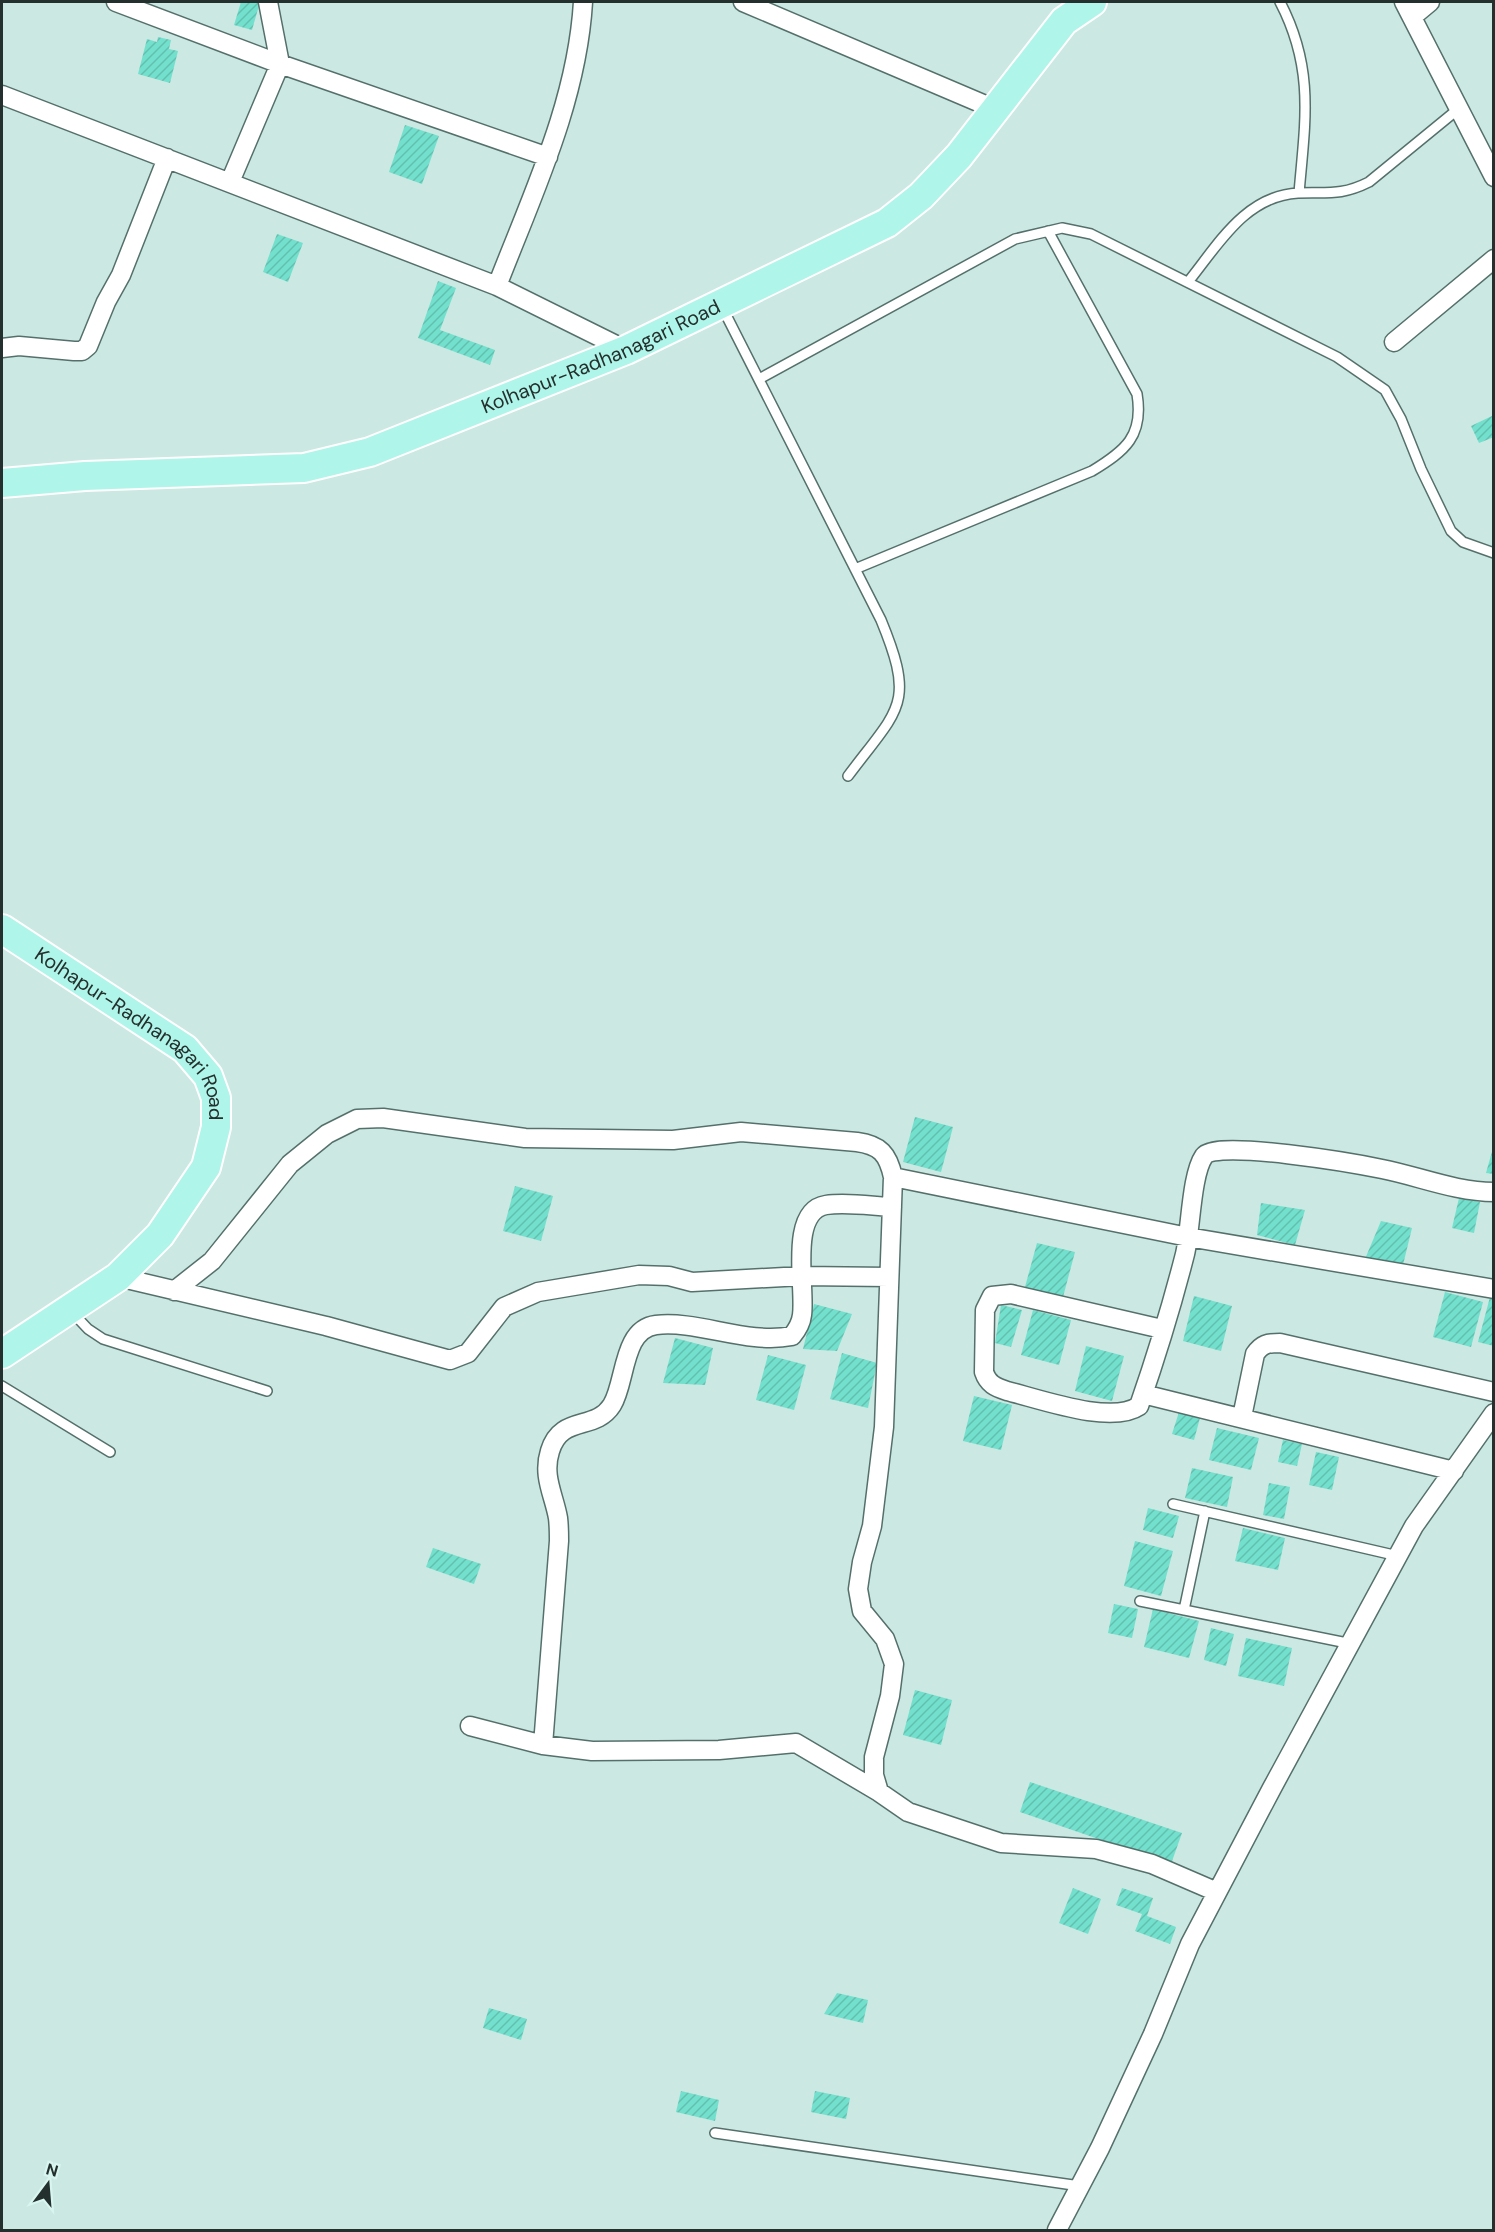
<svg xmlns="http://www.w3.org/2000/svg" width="1495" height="2232" font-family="'DM Sans',sans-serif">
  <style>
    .building { fill: url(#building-hatch) }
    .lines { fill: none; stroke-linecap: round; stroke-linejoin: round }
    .service-casing { stroke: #55706b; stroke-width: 12 }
    .minor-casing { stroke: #55706b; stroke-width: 21 }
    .primary-casing { stroke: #fff; stroke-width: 32 }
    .service { stroke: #fff; stroke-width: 9 }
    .minor { stroke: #fff; stroke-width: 18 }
    .primary { stroke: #b0f5e9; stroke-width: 28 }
    .labels { text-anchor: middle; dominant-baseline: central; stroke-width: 4.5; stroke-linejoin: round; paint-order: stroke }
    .street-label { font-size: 20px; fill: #24302d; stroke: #d8f6ef }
  </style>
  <defs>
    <pattern id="building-hatch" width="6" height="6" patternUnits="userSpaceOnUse" patternTransform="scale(1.5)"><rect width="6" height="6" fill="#72e0cd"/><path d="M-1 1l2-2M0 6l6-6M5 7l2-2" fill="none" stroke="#63c0b0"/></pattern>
  </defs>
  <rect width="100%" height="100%" fill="#cbe8e2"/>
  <!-- building -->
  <path class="building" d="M 241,2 L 260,2 L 252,30 L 234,25 Z
    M 158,37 L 171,40 L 169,49 L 178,51 L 170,83 L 138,74 L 147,39 L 157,42 Z
    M 405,125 L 439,136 L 422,184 L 389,172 Z
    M 277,234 L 303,243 L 288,282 L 263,272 Z
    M 438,281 L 456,288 L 440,330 L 495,350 L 490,365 L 418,338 Z
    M 1494,415 L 1494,437 L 1479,443 L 1471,426 Z
    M 915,1117 L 953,1127 L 941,1172 L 903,1162 Z
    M 1493,1148 L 1494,1148 L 1494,1174 L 1486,1173 Z
    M 515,1186 L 553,1196 L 541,1241 L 503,1231 Z
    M 1459,1198 L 1480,1202 L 1474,1233 L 1452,1228 Z
    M 1261,1203 L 1305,1210 L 1295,1245 L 1257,1235 Z
    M 1381,1221 L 1412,1228 L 1402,1269 L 1365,1259 Z
    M 1037,1243 L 1075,1252 L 1063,1297 L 1025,1287 Z
    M 1445,1292 L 1483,1302 L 1471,1347 L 1433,1337 Z
    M 1194,1296 L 1232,1306 L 1221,1351 L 1183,1341 Z
    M 1490,1297 L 1494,1299 L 1494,1346 L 1478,1342 Z
    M 814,1304 L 852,1314 L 837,1351 L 803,1349 Z
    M 1001,1305 L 1022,1310 L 1011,1347 L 995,1343 Z
    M 1033,1310 L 1071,1320 L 1059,1365 L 1021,1355 Z
    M 675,1338 L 713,1348 L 705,1385 L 663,1383 Z
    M 1086,1346 L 1124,1356 L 1112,1401 L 1075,1391 Z
    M 842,1353 L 877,1363 L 868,1408 L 830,1399 Z
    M 768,1355 L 806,1365 L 794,1410 L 756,1400 Z
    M 974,1396 L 1012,1405 L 1001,1450 L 963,1441 Z
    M 1179,1412 L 1200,1418 L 1194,1440 L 1172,1434 Z
    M 1217,1428 L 1259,1438 L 1251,1470 L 1209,1460 Z
    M 1283,1440 L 1302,1444 L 1297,1466 L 1278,1462 Z
    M 1316,1452 L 1339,1457 L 1332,1490 L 1309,1485 Z
    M 1192,1468 L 1233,1477 L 1227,1507 L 1185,1498 Z
    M 1269,1483 L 1290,1487 L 1284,1519 L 1263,1515 Z
    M 1148,1508 L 1179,1516 L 1173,1538 L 1143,1530 Z
    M 1243,1528 L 1285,1538 L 1278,1570 L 1235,1561 Z
    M 1135,1541 L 1173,1551 L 1161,1596 L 1124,1586 Z
    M 433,1548 L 481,1564 L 474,1584 L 426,1567 Z
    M 1114,1604 L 1138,1609 L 1132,1638 L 1108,1633 Z
    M 1153,1609 L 1199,1621 L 1189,1658 L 1144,1647 Z
    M 1211,1628 L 1234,1634 L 1226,1666 L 1204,1660 Z
    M 1246,1638 L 1292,1648 L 1284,1686 L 1238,1676 Z
    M 915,1690 L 952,1700 L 941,1745 L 903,1735 Z
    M 1030,1782 L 1182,1833 L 1171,1864 L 1020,1812 Z
    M 1073,1888 L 1101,1899 L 1088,1934 L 1059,1923 Z
    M 1122,1888 L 1153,1898 L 1147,1916 L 1176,1927 L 1170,1944 L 1135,1931 L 1142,1914 L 1116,1905 Z
    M 837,1993 L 868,2000 L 863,2023 L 824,2014 Z
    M 489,2008 L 527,2019 L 521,2040 L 483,2028 Z
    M 681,2091 L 719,2100 L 715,2121 L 676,2112 Z
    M 815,2091 L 850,2098 L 846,2119 L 811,2112 Z"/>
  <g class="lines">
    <defs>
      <path id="service" d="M 1280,2 C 1315,69 1305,122 1299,193
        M 1188,282 C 1218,245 1245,196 1298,193 C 1328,192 1341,196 1369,182 L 1457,110
        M 722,307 L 881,620 C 916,705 899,708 848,776
        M 759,379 L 1015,239 L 1062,228 L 1091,234 L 1337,357 L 1385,390 L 1401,419 L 1421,469 L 1451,531 L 1463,542 L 1494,553
        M 855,569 L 1092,471 C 1125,451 1144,436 1137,394 L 1048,231
        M 71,1311 L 88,1329 L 103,1339 L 267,1391
        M 2,1386 L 110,1452
        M 1173,1504 L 1398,1556
        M 1140,1601 L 1352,1644
        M 1184,1610 L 1205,1511
        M 715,2133 L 1080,2186"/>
      <path id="minor" d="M 116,2 L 280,64 L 548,157
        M 743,2 L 997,110
        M 1404,2 L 1494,177
        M 1412,17 L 1430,2
        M 2,95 L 497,286 L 626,350
        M 230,182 L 280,64 L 268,2
        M 497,286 C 533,193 577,102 583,2
        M 1394,342 L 1494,259
        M 2,348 L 19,346 L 74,351 L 82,351 L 88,346 L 106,302 L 121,275 L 167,158
        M 893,1177 L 1188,1237 L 1494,1289
        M 118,1277 L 326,1326 L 450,1360 L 468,1353 L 504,1307 L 538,1292 L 639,1275 L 669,1276 L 692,1282 L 802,1276 L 889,1277
        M 174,1291 L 212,1261 L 290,1164 L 327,1134 L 357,1119 L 383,1118 L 525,1138 L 673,1140 L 741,1132 L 857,1142 C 880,1145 888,1154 893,1177 L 884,1427 L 872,1526 L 862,1562 L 858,1589 L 862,1611 L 885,1639 L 894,1664 L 890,1696 L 874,1757 L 874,1775 L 879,1792 L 908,1812 L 1001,1843 L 1096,1849 L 1152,1864 L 1217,1892
        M 1162,1329 L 1011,1294 L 992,1296 L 985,1310 L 984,1372 C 988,1384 995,1387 1007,1391 C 1040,1399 1111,1425 1139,1406 C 1156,1357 1172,1305 1185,1254 C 1191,1229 1191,1175 1204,1156 C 1215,1139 1358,1164 1382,1169 C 1418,1176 1456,1192 1494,1192
        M 1143,1394 L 1454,1471
        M 1242,1417 L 1255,1354 C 1262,1344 1267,1343 1280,1343 L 1494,1392
        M 470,1726 L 543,1745 L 592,1751 L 719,1750 L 796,1743 L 879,1792
        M 543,1745 L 559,1541 C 559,1534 559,1526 558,1518 C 554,1495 542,1476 550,1451 C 561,1414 595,1432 612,1405 C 626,1383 622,1329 656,1325 C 698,1320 747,1345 792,1336 C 797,1330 801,1324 802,1315 C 806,1289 788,1211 826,1205 C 847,1202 871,1206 892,1207
        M 1057,2230 L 1100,2148 L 1153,2034 L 1190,1944 L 1272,1788 L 1414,1526 L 1494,1413"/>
      <g id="primary">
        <path id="s1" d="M 2,483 L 85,476 L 304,468 L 370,452 L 626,350 L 887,223 L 921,196 L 959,156 L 1064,21 L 1092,2"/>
        <path id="s2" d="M 2,929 L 185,1049 L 208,1076 L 216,1098 L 216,1127 L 206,1167 L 160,1235 L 118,1277 L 2,1354"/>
      </g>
    </defs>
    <!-- service casing -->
    <use href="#service" class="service-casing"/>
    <!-- minor casing -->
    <use href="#minor" class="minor-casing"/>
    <!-- primary casing -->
    <use href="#primary" class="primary-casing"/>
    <!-- service -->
    <use href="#service" class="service"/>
    <!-- minor -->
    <use href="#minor" class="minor"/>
    <!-- primary -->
    <use href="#primary" class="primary"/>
  </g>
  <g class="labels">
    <!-- street labels -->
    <g class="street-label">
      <text stroke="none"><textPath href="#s1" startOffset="620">Kolhapur-Radhanagari Road</textPath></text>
      <text stroke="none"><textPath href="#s2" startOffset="171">Kolhapur-Radhanagari Road</textPath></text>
    </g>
  </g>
  <!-- border -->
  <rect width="1495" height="2232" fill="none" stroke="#24302d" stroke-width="6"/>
  <!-- north arrow -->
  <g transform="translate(48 2184) rotate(16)" stroke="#d8f6ef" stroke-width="4.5" paint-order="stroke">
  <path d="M0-4.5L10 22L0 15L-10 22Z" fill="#24302d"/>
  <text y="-9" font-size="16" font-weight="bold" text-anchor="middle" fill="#24302d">N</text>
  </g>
</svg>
